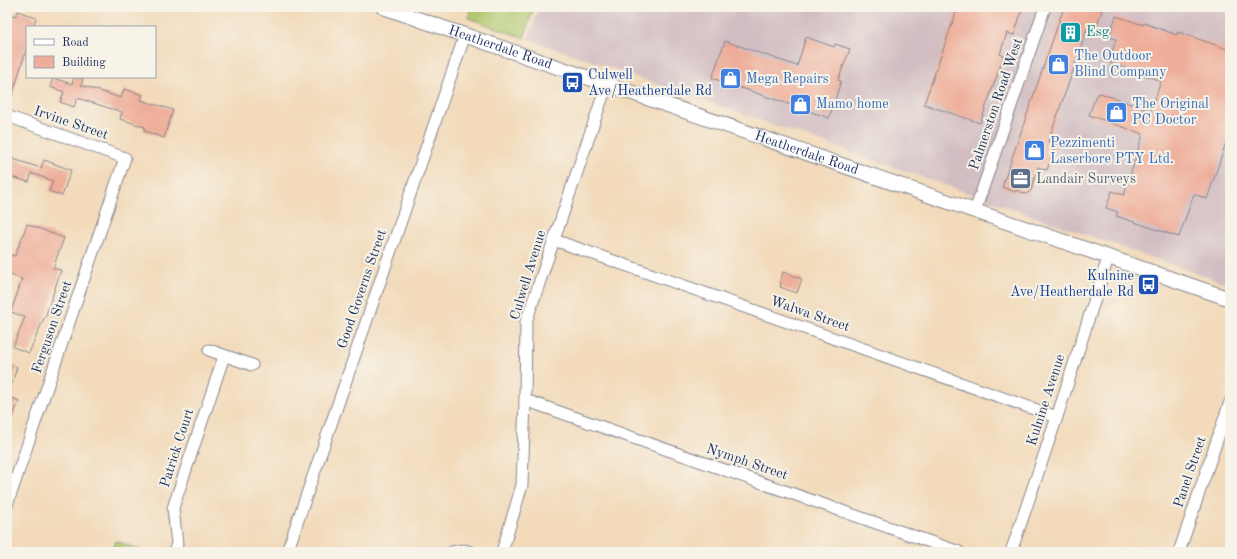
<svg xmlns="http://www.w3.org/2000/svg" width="1237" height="559" font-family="'Old Standard TT',serif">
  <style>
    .industrial { fill: #d2bec2 }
    .green { fill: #afc66a; stroke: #657a64 }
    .building { fill: #eead99 }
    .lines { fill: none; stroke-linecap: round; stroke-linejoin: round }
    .minor-casing { stroke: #86848c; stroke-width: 13 }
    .major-casing { stroke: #86848c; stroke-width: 16 }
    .minor { stroke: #fff; stroke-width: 11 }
    .major { stroke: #fff; stroke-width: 14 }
    .labels { text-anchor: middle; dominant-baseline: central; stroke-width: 4; stroke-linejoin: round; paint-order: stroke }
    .culture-label { font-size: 14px; fill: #0d838f; stroke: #f7f3e8; text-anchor: start }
    .street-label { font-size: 14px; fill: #1b2f5e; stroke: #f7f3e8 }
    .shop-label { font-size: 14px; fill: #366cbe; stroke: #f7f3e8; text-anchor: start }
    .transit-label { font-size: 14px; fill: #164399; stroke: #f7f3e8; text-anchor: start }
    .service-label { font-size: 14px; fill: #4e5e75; stroke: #f7f3e8; text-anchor: start }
  </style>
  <rect width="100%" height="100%" fill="#f7f3e8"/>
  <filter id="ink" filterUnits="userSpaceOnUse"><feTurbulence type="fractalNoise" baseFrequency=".025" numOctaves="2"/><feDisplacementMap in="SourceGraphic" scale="8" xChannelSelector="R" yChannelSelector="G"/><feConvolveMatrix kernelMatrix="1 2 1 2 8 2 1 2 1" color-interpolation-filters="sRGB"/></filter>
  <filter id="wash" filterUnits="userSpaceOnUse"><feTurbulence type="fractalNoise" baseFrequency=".012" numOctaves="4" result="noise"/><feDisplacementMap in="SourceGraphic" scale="16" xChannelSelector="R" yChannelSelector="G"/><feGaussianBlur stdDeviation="0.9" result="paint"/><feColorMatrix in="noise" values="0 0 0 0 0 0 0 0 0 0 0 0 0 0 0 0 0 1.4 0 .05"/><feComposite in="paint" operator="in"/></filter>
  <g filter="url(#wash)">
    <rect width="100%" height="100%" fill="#f2daba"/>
    <!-- industrial -->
    <path class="industrial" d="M 540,7 L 1230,7 L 1230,285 L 528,39 Z"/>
    <!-- green -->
    <path class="green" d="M 471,7 L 534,7 L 524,38 L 468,18 Z
      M 116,541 L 147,552 L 112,552 Z"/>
    <g id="blocks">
      <!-- building -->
      <path class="building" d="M 958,7 L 1023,7 L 1014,35 L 1007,33 L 1000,54 L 1004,56 L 980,123 L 924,104 Z
        M 1064,7 L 1089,7 L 1102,10 L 1095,32 L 1087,29 L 1075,65 L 1048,142 L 1056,144 L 1047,170 L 1038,167 L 1031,191 L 1026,194 L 1016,190 L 1015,192 L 1002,187 Z
        M 18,11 L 36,18 L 33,27 L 27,27 L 27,47 L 9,106 L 7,106 L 7,13 L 16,16 Z
        M 1116,16 L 1143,25 L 1144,23 L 1177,35 L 1178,32 L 1230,50 L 1230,131 L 1207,199 L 1194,194 L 1179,237 L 1116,216 L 1118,212 L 1106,208 L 1112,191 L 1124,195 L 1143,134 L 1089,115 L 1096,95 L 1100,93 L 1151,111 L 1161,81 L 1110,63 L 1109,60 L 1116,39 L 1109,37 Z
        M 806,37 L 834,47 L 835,44 L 850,49 L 838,80 L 841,81 L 829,118 L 712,78 L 725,41 L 797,66 Z
        M 74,77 L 83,79 L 81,85 L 121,98 L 124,89 L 143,95 L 141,100 L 173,110 L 164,138 L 144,131 L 145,127 L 120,119 L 122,112 L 77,98 L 74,107 L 60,102 L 64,92 L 50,87 L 53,78 L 72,84 Z
        M 10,158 L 41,168 L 44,160 L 71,170 L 62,196 L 49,191 L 53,181 L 31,173 L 29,182 L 7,176 L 7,168 Z
        M 27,224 L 64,238 L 53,268 L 61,270 L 45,318 L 44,318 L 29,353 L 13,347 L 25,317 L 11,312 L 22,279 L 7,274 L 7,254 L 15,256 Z
        M 783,272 L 802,279 L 797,293 L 780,287 L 781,284 L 780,283 Z
        M 7,364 L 17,367 L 9,393 L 7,392 Z
        M 7,396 L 19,401 L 8,429 L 7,429 Z"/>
    </g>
  </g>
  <g filter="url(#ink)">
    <use href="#blocks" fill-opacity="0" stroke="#86848c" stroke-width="1"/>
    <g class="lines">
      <defs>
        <path id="minor" d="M 7,116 L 125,158 L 7,505
          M 975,211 L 1045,7
          M 554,240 L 1057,417
          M 209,350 L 252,365
          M 525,400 L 959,552
          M 174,552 L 177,544 L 173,508 L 224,356
          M 287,552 L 465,35
          M 452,552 L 464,550 L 471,552
          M 502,552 L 522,485 L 525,400 L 526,322 L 607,84
          M 1011,552 L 1057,417 L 1108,258
          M 1179,552 L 1230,402"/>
        <g id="major">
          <path id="s1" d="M 383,7 L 1230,299"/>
        </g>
      </defs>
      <!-- minor casing -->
      <use href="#minor" class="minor-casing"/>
      <!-- major casing -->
      <use href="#major" class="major-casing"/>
      <!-- minor -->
      <use href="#minor" class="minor"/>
      <!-- major -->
      <use href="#major" class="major"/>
    </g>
  </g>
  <!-- icons -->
  <defs>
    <symbol id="building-square" viewBox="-11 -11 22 22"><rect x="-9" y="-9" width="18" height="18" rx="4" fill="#0f9aa8" stroke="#f7f3e8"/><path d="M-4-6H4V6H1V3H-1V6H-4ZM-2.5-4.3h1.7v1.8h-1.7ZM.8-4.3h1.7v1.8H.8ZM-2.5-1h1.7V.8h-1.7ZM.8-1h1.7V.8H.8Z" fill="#fff"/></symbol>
    <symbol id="shop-square" viewBox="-11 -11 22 22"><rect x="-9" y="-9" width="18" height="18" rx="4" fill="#3f7fe0" stroke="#f7f3e8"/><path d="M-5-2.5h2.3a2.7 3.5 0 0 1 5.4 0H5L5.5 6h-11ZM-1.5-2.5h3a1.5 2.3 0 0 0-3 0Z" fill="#fff"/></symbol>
    <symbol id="bus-square" viewBox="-11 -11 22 22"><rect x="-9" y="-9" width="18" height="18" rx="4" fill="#1a4fb4" stroke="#f7f3e8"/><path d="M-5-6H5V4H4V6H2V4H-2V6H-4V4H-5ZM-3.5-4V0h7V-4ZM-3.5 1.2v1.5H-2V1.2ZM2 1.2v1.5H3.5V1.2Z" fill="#fff"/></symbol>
    <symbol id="office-square" viewBox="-11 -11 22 22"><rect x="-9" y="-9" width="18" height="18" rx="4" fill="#5c6f8a" stroke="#f7f3e8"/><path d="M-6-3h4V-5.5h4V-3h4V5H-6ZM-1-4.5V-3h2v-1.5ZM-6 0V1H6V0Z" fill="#fff"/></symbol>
  </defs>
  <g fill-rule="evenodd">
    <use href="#building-square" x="1058" y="20" width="25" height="25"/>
    <use href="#shop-square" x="1046" y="52" width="25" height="25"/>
    <use href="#shop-square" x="718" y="66" width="25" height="25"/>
    <use href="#bus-square" x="560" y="70" width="25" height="25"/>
    <use href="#shop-square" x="788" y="92" width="25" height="25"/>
    <use href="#shop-square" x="1104" y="100" width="25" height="25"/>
    <use href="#shop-square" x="1022" y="138" width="25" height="25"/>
    <use href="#office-square" x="1008" y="166" width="25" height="25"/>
    <use href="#bus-square" x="1136" y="272" width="25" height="25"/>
  </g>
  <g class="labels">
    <!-- culture labels -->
    <g class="culture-label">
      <text x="1086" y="32">Esg</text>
    </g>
    <!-- street labels -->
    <g class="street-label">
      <text stroke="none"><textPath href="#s1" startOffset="124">Heatherdale Road</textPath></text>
      <text transform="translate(996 104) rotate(-71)">Palmerston Road West</text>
      <text transform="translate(71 123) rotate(19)">Irvine Street</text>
      <text stroke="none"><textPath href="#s1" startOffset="448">Heatherdale Road</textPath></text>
      <text transform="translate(528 275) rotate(-73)">Culwell Avenue</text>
      <text transform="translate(362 289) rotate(-71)">Good Governs Street</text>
      <text transform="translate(810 314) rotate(19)">Walwa Street</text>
      <text transform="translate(52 327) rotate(-71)">Ferguson Street</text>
      <text transform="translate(1046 400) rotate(-72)">Kulnine Avenue</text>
      <text transform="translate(177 448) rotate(-72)">Patrick Court</text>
      <text transform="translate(747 462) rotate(19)">Nymph Street</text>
      <text transform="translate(1190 472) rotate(-71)">Panel Street</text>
    </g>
    <!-- shop labels -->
    <g class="shop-label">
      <text x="1074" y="56">The Outdoor<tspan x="1074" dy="16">Blind Company</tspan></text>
      <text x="746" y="79">Mega Repairs</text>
      <text x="816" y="104">Mamo home</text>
      <text x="1132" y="104">The Original<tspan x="1132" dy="16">PC Doctor</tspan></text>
      <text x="1050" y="143">Pezzimenti<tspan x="1050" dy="16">Laserbore PTY Ltd.</tspan></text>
    </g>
    <!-- transit labels -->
    <g class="transit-label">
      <text x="588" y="75">Culwell<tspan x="588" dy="16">Ave/Heatherdale Rd</tspan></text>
      <text x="1134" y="276" text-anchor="end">Kulnine<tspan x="1134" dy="16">Ave/Heatherdale Rd</tspan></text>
    </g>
    <!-- service labels -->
    <g class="service-label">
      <text x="1036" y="179">Landair Surveys</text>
    </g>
  </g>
  <!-- margin -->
  <rect width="1237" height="559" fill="none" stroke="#f7f3e8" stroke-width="24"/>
  <!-- legend -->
  <rect x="26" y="26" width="130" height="52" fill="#f7f3e8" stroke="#9fa5b1"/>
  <rect x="34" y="39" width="20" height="6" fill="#ffffff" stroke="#9fa5b1"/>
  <text x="62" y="46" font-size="12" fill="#1b2f5e">Road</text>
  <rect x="34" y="56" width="20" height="12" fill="#eead99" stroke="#9fa5b1"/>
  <text x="62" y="66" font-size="12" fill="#1b2f5e">Building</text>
</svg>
